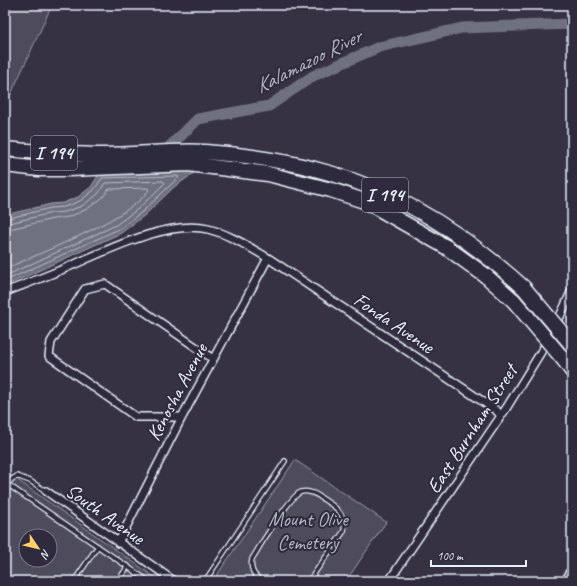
<svg xmlns="http://www.w3.org/2000/svg" width="577" height="586" font-family="Caveat,sans-serif">
  <style>
    .green { fill: #4d4b5c; stroke: #9a9eaa; fill-rule: evenodd }
    .water { fill: #70717f; stroke: #a0a4af }
    .lines { fill: none; stroke-linecap: round; stroke-linejoin: round }
    .shore { stroke: #b8bec8; stroke-width: 1 }
    .river { stroke: #70717f; stroke-width: 11 }
    .service-casing { stroke: #e8f1f8; stroke-width: 6 }
    .minor-casing { stroke: #e8f1f8; stroke-width: 10 }
    .motorway-casing { stroke: #e8f1f8; stroke-width: 17 }
    .service { stroke: #2f2a3d; stroke-width: 3.5 }
    .minor { stroke: #2f2a3d; stroke-width: 7 }
    .motorway { stroke: #2f2a3d; stroke-width: 14 }
    .motorway-bridge-casing { stroke: #e8f1f8; stroke-width: 17; stroke-linecap: butt }
    .motorway-bridge { stroke: #2f2a3d; stroke-width: 14 }
    .labels { text-anchor: middle; dominant-baseline: central; stroke-width: 4; stroke-linejoin: round; paint-order: stroke }
    .shield { fill: #2f2a3d; stroke: #b0b5c0; stroke-width: 1 }
    .shield-label { font-size: 19px; font-weight: bold; fill: #e8f1f8 }
    .street-label { font-size: 20px; fill: #e8f1f8; stroke: #2f2a3d }
    .park-label { font-size: 20px; fill: #b2b7c1; stroke: #2f2a3d }
    .water-label { font-size: 21px; font-style: italic; fill: #b2b7c2; stroke: #2f2a3d }
  </style>
  <rect width="100%" height="100%" fill="#363244"/>
  <filter id="ink" filterUnits="userSpaceOnUse"><feTurbulence type="fractalNoise" baseFrequency=".025" numOctaves="2"/><feDisplacementMap in="SourceGraphic" scale="8" xChannelSelector="R" yChannelSelector="G"/><feConvolveMatrix kernelMatrix="1 2 1 2 8 2 1 2 1" color-interpolation-filters="sRGB"/></filter>
  <g filter="url(#ink)">
    <!-- green -->
    <path class="green" d="M 5,5 L 52,5 L 5,107 Z
      M 295,460 L 386,522 L 346,581 L 213,581 Z
      M 5,471 L 160,581 L 5,581 ZM 26,536 L 50,536 L 50,560 L 26,560 Z"/>
    <!-- water -->
    <path class="water" d="M 197,171 L 174,187 L 145,215 L 121,233 L 5,286 L 5,215 L 51,204 L 63,203 L 78,197 L 91,187 L 99,174 Z"/>
    <g class="lines">
      <!-- shore -->
      <path class="shore" d="M 5,219 L 51,208 L 64,207 L 80,201 L 94,190 L 102,178 L 177,176 L 179,177 L 142,212 L 119,229 L 5,281
        M 5,224 L 52,213 L 65,212 L 82,206 L 98,194 L 105,183 L 163,181 L 165,183 L 139,208 L 116,225 L 5,276
        M 5,230 L 53,219 L 69,217 L 87,209 L 102,198 L 109,189 L 147,188 L 149,189 C 136,216 35,255 5,269"/>
      <!-- river -->
      <path class="river" d="M 161,155 L 198,119 L 269,106 L 313,76 L 379,47 L 462,28 L 572,24"/>
      <defs>
        <path id="service" d="M 7,484 L 144,578 L 147,581
          M 5,487 L 12,479 L 17,476 L 30,481 L 46,491
          M 5,579 L 8,581
          M 74,581 L 98,546
          M 118,581 L 128,566
          M 205,581 L 285,461
          M 261,581 C 253,574 250,569 252,559 C 259,547 290,496 301,492 C 312,489 321,498 329,503 C 340,510 346,518 344,531 L 309,581"/>
        <path id="minor" d="M 5,292 C 31,282 58,272 84,260 C 116,246 172,220 208,229 C 229,234 249,247 268,258 L 497,411 L 501,416
          M 182,417 L 136,417 L 49,356 L 51,342 L 85,289 L 105,284 L 213,359
          M 46,491 L 174,581
          M 118,543 L 182,417 L 268,258
          M 389,581 L 507,407 L 552,334 L 572,290"/>
        <path id="motorway" d="M 5,149 C 38,152 71,155 105,155 C 138,155 171,150 205,152 C 245,155 294,162 333,174 C 404,195 470,239 524,288
          M 5,165 L 39,169 L 69,169 L 188,164 L 268,174 L 331,190 L 367,202 L 446,247 L 486,276 L 514,301
          M 564,360 L 572,371
          M 570,581 L 572,575"/>
      </defs>
      <!-- service casing -->
      <use href="#service" class="service-casing"/>
      <!-- minor casing -->
      <use href="#minor" class="minor-casing"/>
      <!-- motorway casing -->
      <use href="#motorway" class="motorway-casing"/>
      <!-- service -->
      <use href="#service" class="service"/>
      <!-- minor -->
      <use href="#minor" class="minor"/>
      <!-- motorway -->
      <use href="#motorway" class="motorway"/>
      <defs>
        <path id="motorway-bridge" d="M 524,288 L 572,345
          M 514,301 L 564,360"/>
      </defs>
      <!-- motorway-bridge casing -->
      <use href="#motorway-bridge" class="motorway-bridge-casing"/>
      <!-- motorway-bridge -->
      <use href="#motorway-bridge" class="motorway-bridge"/>
    </g>
  </g>
  <g class="labels">
    <!-- shield labels -->
    <g class="shield">
      <rect x="31" y="136" width="46" height="34" rx="3"/>
      <rect x="362" y="178" width="46" height="34" rx="3"/>
    </g>
    <g class="shield-label">
      <text x="54" y="153">I 194</text>
      <text x="385" y="195">I 194</text>
    </g>
    <!-- street labels -->
    <g class="street-label">
      <text transform="translate(394 323) rotate(34)">Fonda Avenue</text>
      <text transform="translate(177 392) rotate(-62)">Kenosha Avenue</text>
      <text transform="translate(472 429) rotate(-57)">East Burnham Street</text>
      <text transform="translate(105 514) rotate(35)">South Avenue</text>
    </g>
    <!-- park labels -->
    <g class="park-label">
      <text x="308" y="519">Mount Olive<tspan x="308" dy="23">Cemetery</tspan></text>
    </g>
    <!-- water labels -->
    <g class="water-label">
      <text transform="translate(308 61) rotate(-27)">Kalamazoo River</text>
    </g>
  </g>
  <!-- margin -->
  <rect width="577" height="586" fill="none" stroke="#2f2a3d" stroke-width="20"/>
  <rect x="10" y="10" width="557" height="566" fill="none" stroke="#e8f1f8" stroke-width="1.5" filter="url(#ink)"/>
  <!-- north arrow -->
  <g transform="translate(38 548) rotate(125)"><circle r="19" fill="#2f2a3d" stroke="#797a88"/>
  <path d="M0-3L7 15L0 10L-7 15Z" fill="#ffd166"/>
  <text y="-6" font-size="11" font-weight="bold" text-anchor="middle" fill="#e8f1f8">N</text>
  </g>
  <!-- scale -->
  <path d="M431 560v6h95v-6" fill="none" stroke="#e8f1f8" stroke-width="2"/>
  <text x="437" y="560" font-size="12" fill="#e8f1f8" stroke="#2f2a3d" stroke-width="3" paint-order="stroke">100 m</text>
</svg>
